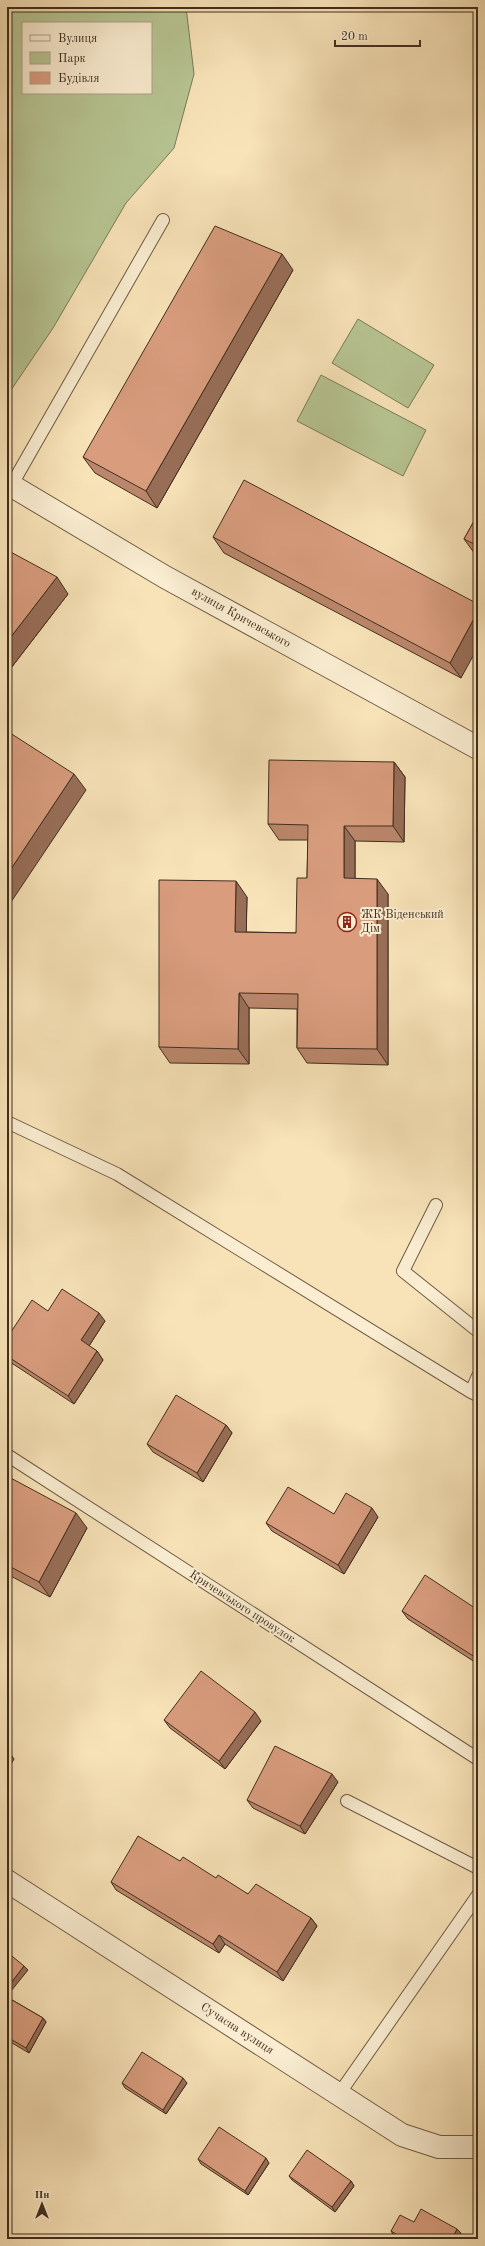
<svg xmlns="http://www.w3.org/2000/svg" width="485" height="2246" font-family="'Old Standard TT',serif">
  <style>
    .green { fill: #b7c593; stroke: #7c7a58; fill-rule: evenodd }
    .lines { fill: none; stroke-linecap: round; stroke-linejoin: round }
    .lane-casing { stroke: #6f5b44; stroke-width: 14 }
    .street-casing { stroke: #6f5b44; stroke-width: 24 }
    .lane { stroke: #faedd1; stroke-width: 12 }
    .street { stroke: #faedd1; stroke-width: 22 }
    .wall { fill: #bb876c; stroke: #412e1e }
    .shaded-wall { fill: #986e58; stroke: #412e1e }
    .building { fill: #d99d7e; stroke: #412e1e }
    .labels { text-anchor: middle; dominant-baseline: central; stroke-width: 4; stroke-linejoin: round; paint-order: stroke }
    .street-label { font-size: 12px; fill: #412e1e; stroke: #faedd1 }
    .poi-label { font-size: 12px; fill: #412e1e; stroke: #faedd1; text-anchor: start }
  </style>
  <rect width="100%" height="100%" fill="#f8e3b8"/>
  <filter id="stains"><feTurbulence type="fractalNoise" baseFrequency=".005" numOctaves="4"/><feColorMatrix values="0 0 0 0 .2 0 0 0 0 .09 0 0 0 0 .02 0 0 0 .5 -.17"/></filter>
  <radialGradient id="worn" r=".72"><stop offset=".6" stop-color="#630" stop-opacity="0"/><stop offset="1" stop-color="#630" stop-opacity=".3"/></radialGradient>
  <!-- green -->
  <path class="green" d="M 7,7 L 186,7 L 194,74 L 174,148 L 126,203 L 53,328 L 7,396 ZM 23,23 L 151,23 L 151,93 L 23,93 Z
    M 358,319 L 434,365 L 408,408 L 332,363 Z
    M 321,375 L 426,430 L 403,476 L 297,421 Z"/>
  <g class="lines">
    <defs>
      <path id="lane" d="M 11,486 L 163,220
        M 7,1122 L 117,1174 L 471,1392
        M 436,1205 L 403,1271 L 478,1331
        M 477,1395 L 471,1392 L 478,1376
        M 7,1455 L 478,1759
        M 347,1801 L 478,1868
        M 339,2094 L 478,1895"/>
      <path id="street" d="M 7,483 L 165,577 L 478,748
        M 7,1881 L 402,2135 L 439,2147 L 478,2147"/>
    </defs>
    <!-- lane casing -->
    <use href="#lane" class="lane-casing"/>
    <!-- street casing -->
    <use href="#street" class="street-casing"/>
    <!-- lane -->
    <use href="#lane" class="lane"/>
    <!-- street -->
    <use href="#street" class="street"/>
  </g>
  <!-- wall -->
  <path class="wall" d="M 293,270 L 157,508 L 95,473 L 83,457 Z
    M 478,514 L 478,556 L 475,554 L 464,539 Z
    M 213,537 L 478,604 L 461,678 L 224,553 Z
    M 7,550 L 68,594 L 11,668 L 7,666 Z
    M 394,762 L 405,777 L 404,842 L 355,841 L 355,879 L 388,894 L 388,1065 L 307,1063 L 297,1048 L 297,1009 L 249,1008 L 249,1064 L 170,1063 L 159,1047 L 247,897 L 246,932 L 296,933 L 307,878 L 308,840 L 279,840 L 268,824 Z
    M 48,1311 L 105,1321 L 89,1346 L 97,1351 L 103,1360 L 74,1404 L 7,1360 L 7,1338 Z
    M 226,1425 L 232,1433 L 203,1482 L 153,1452 L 147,1444 Z
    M 7,1476 L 87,1528 L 50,1597 L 7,1574 Z
    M 334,1514 L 378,1517 L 344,1574 L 272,1531 L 266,1523 Z
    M 478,1610 L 478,1664 L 408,1619 L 402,1611 Z
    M 164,1720 L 261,1721 L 225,1769 L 170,1728 Z
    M 338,1782 L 305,1834 L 253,1808 L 247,1800 Z
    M 180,1861 L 248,1894 L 311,1918 L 317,1926 L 283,1981 L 225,1944 L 219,1953 L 116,1890 L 111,1882 Z
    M 7,1997 L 43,2018 L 46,2022 L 29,2053 L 7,2040 Z
    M 122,2083 L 187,2083 L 166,2114 L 125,2088 Z
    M 198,2159 L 269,2163 L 248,2195 L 201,2164 Z
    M 289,2176 L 351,2181 L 354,2186 L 335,2212 L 292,2180 Z
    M 414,2222 L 461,2233 L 457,2239 L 400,2239 L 394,2236 L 391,2231 Z"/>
  <!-- shaded-wall -->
  <path class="shaded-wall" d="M 282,254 L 293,270 L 157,508 L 146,491 Z
    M 57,577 L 68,594 L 11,668 L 7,663 L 7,642 Z
    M 478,611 L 478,647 L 461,678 L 450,663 Z
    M 394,762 L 405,777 L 404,842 L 393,826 Z
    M 74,774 L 86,790 L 7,908 L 7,875 Z
    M 344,826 L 355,841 L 355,894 L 344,878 Z
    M 377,879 L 388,894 L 388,1065 L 377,1049 Z
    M 236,881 L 247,897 L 246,948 L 235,932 Z
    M 239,993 L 249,1008 L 249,1064 L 238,1049 Z
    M 99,1313 L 105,1321 L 87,1349 L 81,1340 Z
    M 97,1351 L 103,1360 L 74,1404 L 68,1396 Z
    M 226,1425 L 232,1433 L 203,1482 L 197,1473 Z
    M 372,1508 L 378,1517 L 344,1574 L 338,1565 Z
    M 76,1513 L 87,1528 L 50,1597 L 39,1582 Z
    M 255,1712 L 261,1721 L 225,1769 L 219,1761 Z
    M 8,1750 L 14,1759 L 7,1771 L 7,1752 Z
    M 332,1774 L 338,1782 L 305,1834 L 300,1826 Z
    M 311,1918 L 317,1926 L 283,1981 L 277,1972 Z
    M 219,1935 L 225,1944 L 219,1953 L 213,1944 Z
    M 24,1966 L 28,1970 L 7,1996 L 7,1988 Z
    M 43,2018 L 46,2022 L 29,2053 L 26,2048 Z
    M 183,2078 L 187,2083 L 166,2114 L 163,2110 Z
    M 266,2158 L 269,2163 L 248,2195 L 245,2191 Z
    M 351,2181 L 354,2186 L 335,2212 L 332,2207 Z
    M 457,2229 L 461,2233 L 457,2239 L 452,2239 Z"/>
  <!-- building -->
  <path class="building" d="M 215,226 L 282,254 L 146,491 L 83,457 Z
    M 244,480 L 478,604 L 478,611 L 450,663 L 213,537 Z
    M 478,514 L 478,546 L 464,539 Z
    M 7,550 L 57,577 L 7,642 Z
    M 7,731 L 74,774 L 7,875 Z
    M 269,760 L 394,762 L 393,826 L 344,826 L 344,878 L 377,879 L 377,1049 L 297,1048 L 298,994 L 239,993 L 238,1049 L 159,1047 L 159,880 L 236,881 L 235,932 L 296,933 L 297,878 L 307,878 L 308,825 L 268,824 Z
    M 62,1289 L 99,1313 L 81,1340 L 97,1351 L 68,1396 L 7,1356 L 7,1338 L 32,1300 L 48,1311 Z
    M 176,1395 L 226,1425 L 197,1473 L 147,1444 Z
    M 7,1476 L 76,1513 L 39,1582 L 7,1565 Z
    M 288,1487 L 334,1514 L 346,1493 L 372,1508 L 338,1565 L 266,1523 Z
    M 425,1575 L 478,1610 L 478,1659 L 402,1611 Z
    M 201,1671 L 255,1712 L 219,1761 L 164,1720 Z
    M 275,1746 L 332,1774 L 300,1826 L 247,1800 Z
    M 138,1836 L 180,1861 L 183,1857 L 216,1878 L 218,1875 L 248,1894 L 256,1884 L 311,1918 L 277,1972 L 219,1935 L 213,1944 L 111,1882 Z
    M 7,1952 L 24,1966 L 7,1988 Z
    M 7,1997 L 43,2018 L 26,2048 L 7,2037 Z
    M 142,2052 L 183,2078 L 163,2110 L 122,2083 Z
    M 219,2127 L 266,2158 L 245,2191 L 198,2159 Z
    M 307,2150 L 351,2181 L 332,2207 L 289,2176 Z
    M 421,2209 L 457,2229 L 452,2239 L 404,2239 L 391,2231 L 400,2215 L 414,2222 Z"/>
  <!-- icons -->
  <defs>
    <symbol id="building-ring" viewBox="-11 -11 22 22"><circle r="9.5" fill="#faedd1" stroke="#8f2418" stroke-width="1.5"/><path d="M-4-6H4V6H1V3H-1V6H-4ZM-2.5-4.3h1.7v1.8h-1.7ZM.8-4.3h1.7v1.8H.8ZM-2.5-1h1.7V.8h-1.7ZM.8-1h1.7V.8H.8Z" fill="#8f2418"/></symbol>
  </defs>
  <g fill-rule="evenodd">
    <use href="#building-ring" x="336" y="911" width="22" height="22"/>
  </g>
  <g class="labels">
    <!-- street labels -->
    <g class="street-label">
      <text transform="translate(241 618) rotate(29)">вулиця Кричевського</text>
      <text transform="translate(242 1607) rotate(33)">Кричевського провулок</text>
      <text transform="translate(237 2029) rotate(33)">Сучасна вулиця</text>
    </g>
    <!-- poi labels -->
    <g class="poi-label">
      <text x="361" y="915">ЖК Віденський<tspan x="361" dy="14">Дім</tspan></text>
    </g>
  </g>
  <!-- margin -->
  <rect width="485" height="2246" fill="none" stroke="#f8e3b8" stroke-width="24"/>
  <rect x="8" y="8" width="469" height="2230" fill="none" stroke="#412e1e" stroke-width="2"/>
  <rect x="12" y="12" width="461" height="2222" fill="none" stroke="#412e1e"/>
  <!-- legend -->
  <rect x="22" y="22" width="130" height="72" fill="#faedd1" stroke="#b0a189"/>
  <rect x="30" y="35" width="20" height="6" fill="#faedd1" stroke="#b0a189"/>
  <text x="58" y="42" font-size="12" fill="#412e1e">Вулиця</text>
  <rect x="30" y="52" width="20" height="12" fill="#b7c593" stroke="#b0a189"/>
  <text x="58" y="62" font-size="12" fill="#412e1e">Парк</text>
  <rect x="30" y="72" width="20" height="12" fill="#d99d7e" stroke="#b0a189"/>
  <text x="58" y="82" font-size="12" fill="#412e1e">Будівля</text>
  <!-- north arrow -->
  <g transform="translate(42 2204)" stroke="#faedd1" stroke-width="3" paint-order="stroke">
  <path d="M0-3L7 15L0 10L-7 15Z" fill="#412e1e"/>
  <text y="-6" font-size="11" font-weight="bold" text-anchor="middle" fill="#412e1e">Пн</text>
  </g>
  <!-- scale -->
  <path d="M335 40v6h85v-6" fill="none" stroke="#412e1e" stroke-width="2"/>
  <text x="341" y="40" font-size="12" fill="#412e1e" stroke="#faedd1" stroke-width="3" paint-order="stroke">20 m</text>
  <rect width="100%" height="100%" filter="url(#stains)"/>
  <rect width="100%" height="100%" fill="url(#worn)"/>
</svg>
